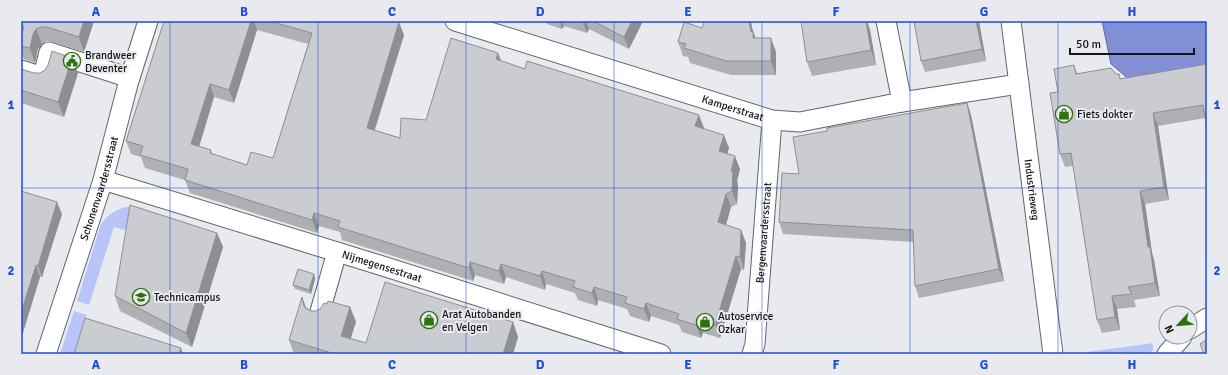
<svg xmlns="http://www.w3.org/2000/svg" width="1228" height="375" font-family="Signika,sans-serif">
  <style>
    .green { fill: #b9c4f9 }
    .water { fill: #838fd4; stroke: #626a9b }
    .lines { fill: none; stroke-linecap: round; stroke-linejoin: round }
    .minor-casing { stroke: #64656a; stroke-width: 21 }
    .minor { stroke: #fff; stroke-width: 19 }
    .wall { fill: #afafb4; fill-rule: evenodd }
    .shaded-wall { fill: #8e8f92 }
    .building { fill: #cbccd1; stroke: #8e8f92 }
    .grid { fill: none; stroke: #1d4ed8; stroke-width: 1; stroke-opacity: 0.55 }
    .labels { text-anchor: middle; dominant-baseline: central; stroke-width: 4; stroke-linejoin: round; paint-order: stroke }
    .poi-label { font-size: 11px; fill: #151517; stroke: #e8eaef; text-anchor: start }
    .street-label { font-size: 11px; fill: #151517; stroke: #e8eaef }
    .neatline { fill: none; stroke: #1d4ed8; stroke-width: 1.5 }
    .grid-label { font-size: 13px; text-anchor: middle; font-weight: bold; fill: #1d4ed8 }
  </style>
  <rect width="100%" height="100%" fill="#e8eaef"/>
  <!-- green -->
  <path class="green" d="M 132,206 L 125,230 L 114,227 L 89,305 L 77,301 L 101,224 C 109,213 118,208 132,206 Z
    M 74,311 L 87,315 L 83,327 L 82,354 L 60,354 Z
    M 1153,343 L 1153,350 L 1149,354 L 1087,354 L 1087,352 Z"/>
  <!-- water -->
  <path class="water" d="M 1102,21 L 1207,21 L 1207,68 L 1131,81 L 1111,64 Z"/>
  <g class="lines">
    <defs>
      <g id="minor">
        <path id="s1" d="M 455,21 L 772,120 L 800,122 L 902,102 L 1019,84"/>
        <path d="M 886,21 L 902,102"/>
        <path id="s2" d="M 1011,21 L 1053,354"/>
        <path d="M 21,70 L 43,77 L 49,52 L 130,78"/>
        <path id="s3" d="M 103,180 L 373,263 L 661,354"/>
        <path d="M 319,315 L 337,252"/>
        <path d="M 1190,329 L 1207,318"/>
        <path id="s4" d="M 46,354 L 103,180 L 128,84 L 148,21"/>
        <path id="s5" d="M 752,354 L 755,344 L 772,120"/>
        <path d="M 1167,354 L 1182,337"/>
      </g>
    </defs>
    <!-- minor casing -->
    <use href="#minor" class="minor-casing"/>
    <!-- minor -->
    <use href="#minor" class="minor"/>
  </g>
  <!-- wall -->
  <path class="wall" d="M 21,21 L 94,21 L 84,52 L 52,42 L 47,41 L 42,44 L 38,49 L 35,63 L 24,59 L 21,52 Z
    M 164,21 L 396,21 L 404,35 L 375,130 L 400,138 L 426,120 L 498,53 L 501,61 L 704,128 L 703,129 L 729,148 L 727,154 L 740,169 L 737,181 L 738,185 L 737,204 L 731,207 L 726,225 L 741,230 L 746,243 L 744,270 L 741,269 L 720,338 L 703,333 L 701,338 L 682,332 L 679,325 L 651,316 L 649,322 L 630,316 L 627,309 L 598,300 L 597,306 L 578,300 L 575,293 L 546,284 L 545,290 L 506,277 L 504,284 L 475,275 L 473,281 L 342,240 L 340,232 L 319,226 L 317,233 L 190,193 L 185,180 L 145,168 L 141,157 L 131,154 L 126,141 ZM 257,30 L 308,44 L 273,158 L 247,165 L 212,154 L 211,150 L 199,146 L 214,97 L 234,103 Z
    M 546,21 L 643,21 L 629,49 L 589,29 L 587,33 L 564,26 L 562,29 L 547,24 Z
    M 801,21 L 867,21 L 870,30 L 876,65 L 812,76 L 807,62 Z
    M 979,21 L 986,61 L 925,72 L 921,61 Z
    M 702,28 L 753,31 L 756,38 L 776,52 L 776,75 L 731,75 L 690,63 L 688,57 L 683,56 L 678,42 Z
    M 1207,64 L 1205,118 L 1158,126 L 1169,200 L 1145,204 L 1152,253 L 1154,260 L 1160,296 L 1134,300 L 1136,307 L 1117,309 L 1120,330 L 1102,333 L 1097,320 L 1073,166 L 1065,167 L 1060,154 L 1058,92 L 1074,65 L 1077,73 L 1119,74 L 1121,79 Z
    M 21,69 L 34,73 L 78,73 L 64,117 L 21,103 Z
    M 967,103 L 971,115 L 1004,281 L 919,298 L 915,286 L 914,242 L 783,234 L 779,222 L 799,174 L 827,131 Z
    M 21,191 L 62,214 L 42,277 L 40,277 L 21,339 Z
    M 217,233 L 223,247 L 192,347 L 120,311 L 115,296 Z
    M 314,274 L 315,279 L 311,294 L 295,289 L 293,285 Z
    M 327,304 L 350,307 L 356,322 L 350,338 L 366,343 L 513,322 L 518,337 L 513,354 L 294,354 L 289,340 L 307,308 L 311,311 L 316,311 Z"/>
  <!-- shaded-wall -->
  <path class="shaded-wall" d="M 84,21 L 94,21 L 84,52 L 79,37 Z
    M 251,21 L 254,21 L 257,30 L 234,103 L 229,90 Z
    M 560,21 L 562,21 L 564,26 L 562,29 Z
    M 582,21 L 586,21 L 589,29 L 587,33 Z
    M 632,21 L 643,21 L 629,49 L 624,37 Z
    M 749,21 L 751,21 L 753,32 L 758,45 L 756,46 L 751,32 Z
    M 866,21 L 867,21 L 870,30 L 876,65 L 871,50 Z
    M 976,21 L 979,21 L 986,61 L 982,49 Z
    M 399,22 L 404,35 L 371,141 L 367,128 Z
    M 36,29 L 42,44 L 38,49 L 35,63 L 30,48 L 33,34 Z
    M 771,38 L 776,52 L 776,75 L 771,61 Z
    M 498,53 L 503,66 L 496,59 Z
    M 72,58 L 78,73 L 64,117 L 58,102 Z
    M 210,84 L 214,97 L 196,157 L 191,144 Z
    M 967,103 L 971,115 L 1004,281 L 999,269 Z
    M 1153,113 L 1158,126 L 1169,200 L 1164,187 Z
    M 699,115 L 704,128 L 700,139 L 695,126 Z
    M 724,135 L 729,148 L 724,164 L 719,151 Z
    M 735,156 L 740,169 L 737,181 L 738,185 L 737,204 L 732,191 L 731,171 Z
    M 1140,191 L 1145,204 L 1152,253 L 1154,260 L 1160,296 L 1155,283 L 1148,247 Z
    M 726,194 L 731,207 L 723,235 L 718,222 Z
    M 57,202 L 62,214 L 42,277 L 38,266 Z
    M 314,213 L 319,226 L 317,233 L 312,220 Z
    M 741,230 L 746,243 L 744,270 L 740,257 Z
    M 217,233 L 223,247 L 192,347 L 186,333 Z
    M 736,256 L 741,269 L 720,338 L 715,325 Z
    M 470,262 L 475,275 L 473,281 L 469,268 Z
    M 501,264 L 506,277 L 504,284 L 499,271 Z
    M 36,265 L 40,277 L 21,339 L 21,313 Z
    M 542,271 L 546,284 L 545,290 L 540,276 Z
    M 314,274 L 315,279 L 311,294 L 309,290 Z
    M 594,287 L 598,300 L 597,306 L 592,293 Z
    M 1112,296 L 1117,309 L 1120,330 L 1115,317 Z
    M 302,297 L 308,312 L 303,303 Z
    M 646,303 L 651,316 L 649,322 L 644,309 Z
    M 350,307 L 356,322 L 347,350 L 341,336 Z
    M 698,320 L 703,333 L 701,338 L 696,325 Z
    M 513,322 L 518,337 L 513,354 L 503,354 Z
    M 181,348 L 183,354 L 179,354 Z"/>
  <!-- building -->
  <path class="building" d="M 21,21 L 84,21 L 79,37 L 47,27 L 41,27 L 36,29 L 33,34 L 30,48 L 21,46 L 21,37 L 24,26 L 21,25 Z
    M 164,21 L 251,21 L 229,90 L 210,84 L 191,144 L 211,150 L 210,153 L 247,165 L 251,152 L 273,158 L 312,33 L 269,21 L 396,21 L 399,22 L 367,128 L 400,138 L 401,118 L 426,120 L 451,38 L 498,53 L 496,59 L 525,69 L 527,61 L 699,115 L 695,126 L 724,135 L 719,151 L 735,156 L 731,171 L 733,171 L 732,191 L 726,194 L 718,222 L 741,230 L 740,257 L 736,256 L 715,325 L 698,320 L 696,325 L 677,319 L 679,314 L 646,303 L 644,309 L 625,303 L 627,297 L 594,287 L 592,293 L 573,287 L 575,281 L 542,271 L 540,276 L 501,264 L 499,271 L 470,262 L 469,268 L 338,227 L 340,221 L 314,213 L 312,220 L 185,180 L 188,169 L 140,155 L 143,146 L 126,141 Z
    M 593,21 L 632,21 L 624,37 Z
    M 704,21 L 749,21 L 751,32 L 753,31 L 753,38 L 771,38 L 771,61 L 726,61 L 684,48 L 686,44 L 678,42 L 684,22 L 702,28 Z
    M 801,21 L 866,21 L 871,50 L 807,62 Z
    M 914,21 L 976,21 L 982,49 L 921,61 Z
    M 52,51 L 72,58 L 58,102 L 21,90 L 21,69 L 34,73 L 40,73 L 45,70 L 48,65 Z
    M 1207,64 L 1207,128 L 1203,105 L 1153,113 L 1164,187 L 1140,191 L 1148,247 L 1150,247 L 1155,283 L 1128,287 L 1132,294 L 1112,296 L 1115,317 L 1097,320 L 1071,153 L 1060,154 L 1050,93 L 1058,92 L 1054,69 L 1074,65 L 1076,74 L 1111,68 L 1116,74 L 1119,74 L 1120,79 Z
    M 967,103 L 999,269 L 915,286 L 913,230 L 779,222 L 782,173 L 799,174 L 793,137 L 827,131 L 827,128 Z
    M 21,191 L 57,202 L 38,266 L 36,265 L 21,313 Z
    M 130,205 L 217,233 L 186,333 L 115,296 Z
    M 298,269 L 314,274 L 309,290 L 293,285 Z
    M 385,282 L 513,322 L 503,354 L 335,354 L 289,340 L 302,297 L 303,303 L 305,308 L 311,311 L 316,311 L 321,308 L 324,303 L 327,304 L 328,301 L 350,307 L 341,336 L 366,343 Z
    M 85,318 L 181,348 L 179,354 L 74,354 Z
    M 1207,339 L 1207,354 L 1204,354 L 1200,344 Z"/>
  <!-- grid -->
  <path class="grid" d="M 170,21 L 170,354M 318,21 L 318,354M 466,21 L 466,354M 614,21 L 614,354M 762,21 L 762,354M 910,21 L 910,354M 1058,21 L 1058,354M 21,188 L 1207,188"/>
  <!-- icons -->
  <defs>
    <symbol id="civic-ring" viewBox="-11 -11 22 22"><circle r="9.5" fill="#e8eaef" stroke="#30720d" stroke-width="1.5"/><path d="M-.6-6.5H3V-4.5H.6V-3L4-1V1h2V6H-6V1h2V-1L-.6-3ZM-1.2 2.5V6h2.4V2.5Z" fill="#30720d"/></symbol>
    <symbol id="shop-ring" viewBox="-11 -11 22 22"><circle r="9.5" fill="#e8eaef" stroke="#30720d" stroke-width="1.5"/><path d="M-5-2.5h2.3a2.7 3.5 0 0 1 5.4 0H5L5.5 6h-11ZM-1.5-2.5h3a1.5 2.3 0 0 0-3 0Z" fill="#30720d"/></symbol>
    <symbol id="school-ring" viewBox="-11 -11 22 22"><circle r="9.5" fill="#e8eaef" stroke="#30720d" stroke-width="1.5"/><path d="M0-5L7-2L0 1L-7-2ZM-4 1L0 2.5L4 1V4Q0 6-4 4Z" fill="#30720d"/></symbol>
  </defs>
  <g fill-rule="evenodd">
    <use href="#civic-ring" x="62" y="51" width="20" height="20"/>
    <use href="#shop-ring" x="1054" y="104" width="20" height="20"/>
    <use href="#school-ring" x="131" y="287" width="20" height="20"/>
    <use href="#shop-ring" x="419" y="310" width="20" height="20"/>
    <use href="#shop-ring" x="695" y="312" width="20" height="20"/>
  </g>
  <g class="labels">
    <!-- poi labels -->
    <g class="poi-label">
      <text x="85" y="55">Brandweer<tspan x="85" dy="13">Deventer</tspan></text>
      <text x="1077" y="114">Fiets dokter</text>
      <text x="154" y="297">Technicampus</text>
      <text x="442" y="314">Arat Autobanden<tspan x="442" dy="13">en Velgen</tspan></text>
      <text x="718" y="316">Autoservice<tspan x="718" dy="13">Ozkar</tspan></text>
    </g>
    <!-- street labels -->
    <g class="street-label">
      <text stroke="none"><textPath href="#s1" startOffset="291">Kamperstraat</textPath></text>
      <text stroke="none"><textPath href="#s4" startOffset="174">Schonenvaardersstraat</textPath></text>
      <text stroke="none"><textPath href="#s2" startOffset="170">Industrieweg</textPath></text>
      <text stroke="none"><textPath href="#s5" startOffset="122">Bergenvaardersstraat</textPath></text>
      <text stroke="none"><textPath href="#s3" startOffset="292">Nijmegensestraat</textPath></text>
    </g>
  </g>
  <!-- border -->
  <rect width="1228" height="375" fill="none" stroke="#e8eaef" stroke-width="44"/>
  <!-- north arrow -->
  <g transform="translate(1178 325) rotate(244)"><circle r="19" fill="#e8eaef" stroke="#949599"/>
  <path d="M0-3L7 15L0 10L-7 15Z" fill="#30720d"/>
  <text y="-6" font-size="11" font-weight="bold" text-anchor="middle" fill="#151517">N</text>
  </g>
  <!-- scale -->
  <path d="M1070 48v6h124v-6" fill="none" stroke="#151517" stroke-width="2"/>
  <text x="1076" y="48" font-size="12" fill="#151517" stroke="#e8eaef" stroke-width="3" paint-order="stroke">50 m</text>
  <rect x="22" y="22" width="1184" height="331" class="neatline"/>
  <g class="grid-label">
    <text x="96" y="16">A</text>
    <text x="244" y="16">B</text>
    <text x="392" y="16">C</text>
    <text x="540" y="16">D</text>
    <text x="688" y="16">E</text>
    <text x="836" y="16">F</text>
    <text x="984" y="16">G</text>
    <text x="1132" y="16">H</text>
    <text x="11" y="109">1</text>
    <text x="1217" y="109">1</text>
    <text x="11" y="275">2</text>
    <text x="1217" y="275">2</text>
    <text x="96" y="369">A</text>
    <text x="244" y="369">B</text>
    <text x="392" y="369">C</text>
    <text x="540" y="369">D</text>
    <text x="688" y="369">E</text>
    <text x="836" y="369">F</text>
    <text x="984" y="369">G</text>
    <text x="1132" y="369">H</text>
  </g>
</svg>
